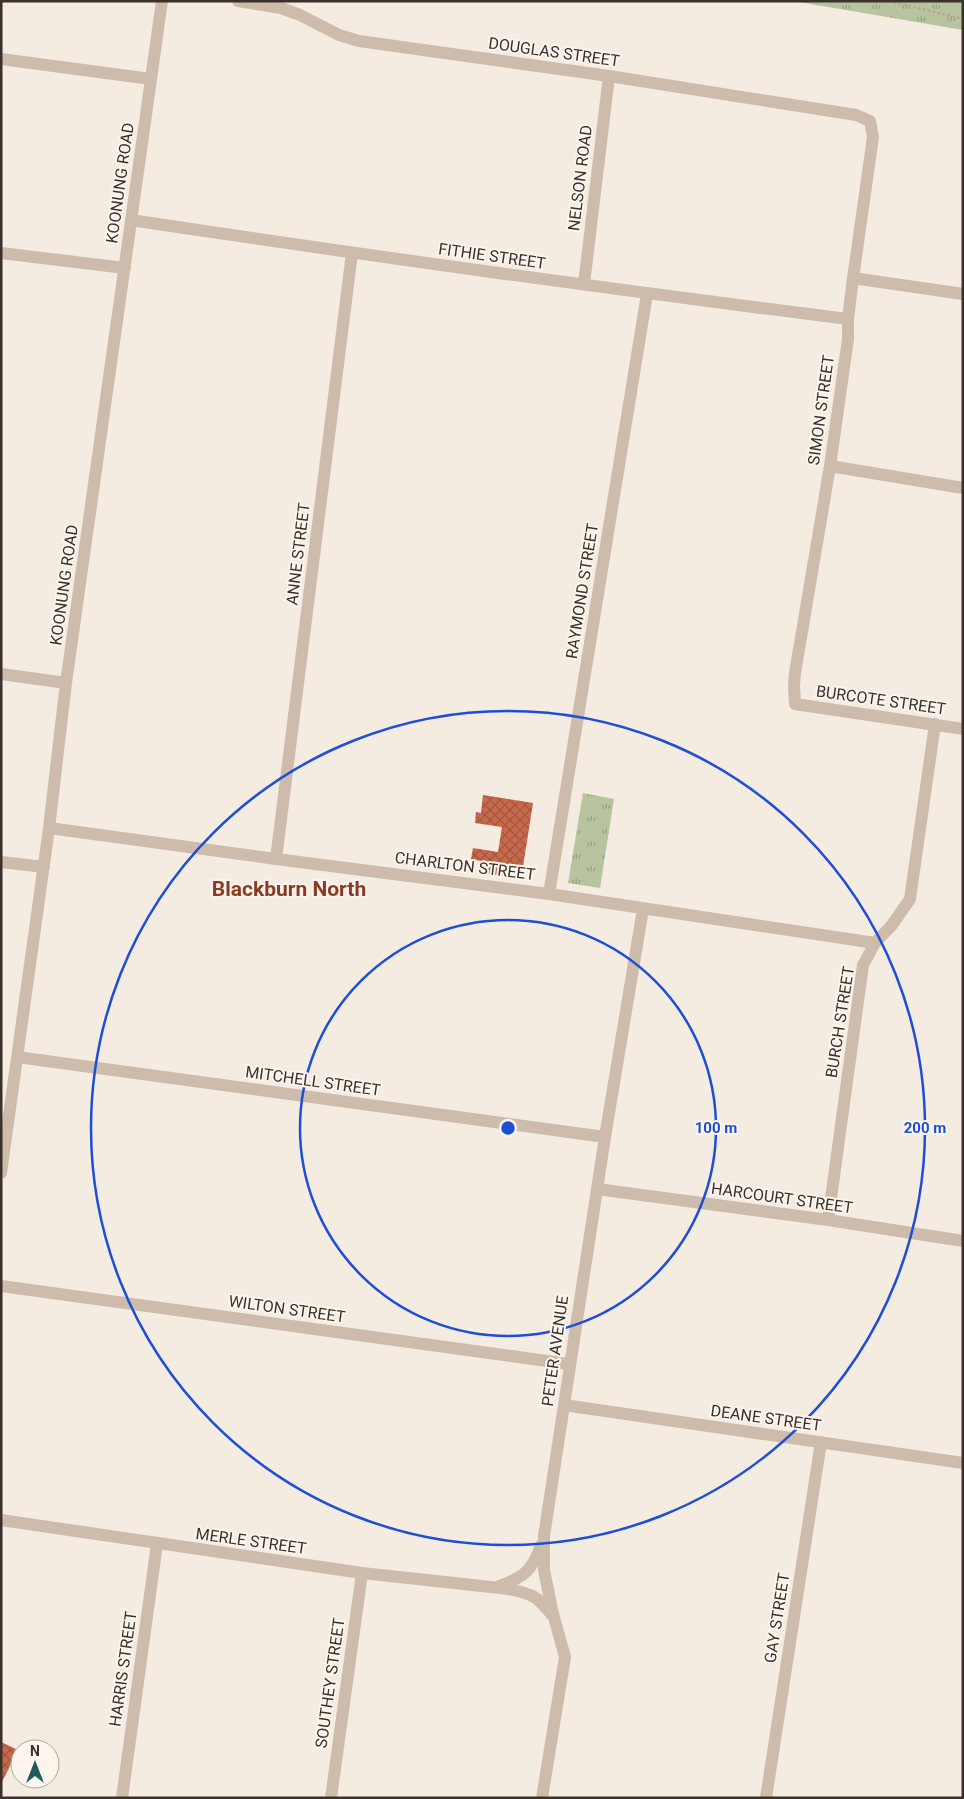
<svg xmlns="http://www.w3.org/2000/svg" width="964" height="1799" font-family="Roboto,sans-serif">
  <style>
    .park { fill: url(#park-tufts) }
    .building { fill: url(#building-cross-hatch) }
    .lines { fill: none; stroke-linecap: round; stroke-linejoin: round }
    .path { stroke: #b9a596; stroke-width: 2.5; stroke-dasharray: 2.5 2.5; stroke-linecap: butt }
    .minor { stroke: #cdbbac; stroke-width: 12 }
    .ring { fill: none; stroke: #1d4ed8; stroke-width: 2.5 }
    .labels { text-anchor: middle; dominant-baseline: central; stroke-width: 4; stroke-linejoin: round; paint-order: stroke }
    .street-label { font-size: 16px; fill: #3b302b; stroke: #fbf5ee }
    .district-label { font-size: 21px; font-weight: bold; fill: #8c3b22; stroke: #fbf5ee }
    .centre { fill: #1d4ed8; stroke: #fbf5ee; stroke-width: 2.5 }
    .ring-label { font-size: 15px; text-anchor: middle; font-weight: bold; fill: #1d4ed8; stroke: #fbf5ee; stroke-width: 4; stroke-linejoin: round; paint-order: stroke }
  </style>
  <defs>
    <pattern id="park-tufts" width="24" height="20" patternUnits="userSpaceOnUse" patternTransform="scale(1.25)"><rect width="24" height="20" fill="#b8c4a0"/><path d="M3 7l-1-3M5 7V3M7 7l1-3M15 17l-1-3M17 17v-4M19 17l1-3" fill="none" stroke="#97a083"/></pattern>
    <pattern id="building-cross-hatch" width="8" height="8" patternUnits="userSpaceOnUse" patternTransform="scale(1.25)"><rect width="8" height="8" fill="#c8694b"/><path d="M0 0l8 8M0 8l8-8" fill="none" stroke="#a4573f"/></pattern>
  </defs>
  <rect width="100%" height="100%" fill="#f4ebe1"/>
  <!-- park -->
  <path class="park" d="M 793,1 L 963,1 L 963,30 Z
    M 583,793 L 614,799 L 600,888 L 568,883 Z"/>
  <!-- building -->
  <path class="building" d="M 483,795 L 533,803 L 522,873 L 516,878 L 485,873 L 487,862 L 471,859 L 473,848 L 498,852 L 502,827 L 475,823 L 476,812 L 481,813 Z
    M 1,1742 L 18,1750 L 1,1784 Z"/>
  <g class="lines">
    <!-- path -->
    <path class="path" d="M 889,1 L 963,19"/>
    <!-- minor -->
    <path class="minor" d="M 238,1 L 281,8 L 300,15 L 339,35 L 359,41 L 609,76 L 856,115 L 870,121 L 873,137 L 853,278 L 848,319 L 848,339 L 830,466 L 795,673 L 794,685 L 795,704 L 963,729
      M 1,59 L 151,79
      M 131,220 C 370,256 609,289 848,319
      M 1,253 L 125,268
      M 853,278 L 963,294
      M 584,284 L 609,76
      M 830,466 L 963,488
      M 1,674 L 66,683
      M 49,828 L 276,859 L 549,894 L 875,943
      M 276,859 L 352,253
      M 1,862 L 44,867
      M 549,894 L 647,294
      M 17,1057 L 605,1137
      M 1,1173 L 49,828 L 66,683 L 162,1
      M 597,1189 L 828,1220 L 963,1241
      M 828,1220 L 863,965 L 875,943 L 892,925 L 910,899 L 935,724
      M 1,1286 L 569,1364
      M 564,1405 L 963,1463
      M 1,1520 L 362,1573 L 509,1589 C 533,1594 537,1596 552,1615
      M 499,1586 C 523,1578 533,1570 541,1545
      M 122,1798 L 157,1544
      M 331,1798 L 362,1573
      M 542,1798 L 565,1657 L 552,1610 L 544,1570 L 544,1536 L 605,1137 L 643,909
      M 766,1798 L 821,1442"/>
  </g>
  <!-- distance rings -->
  <g class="ring">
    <circle cx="508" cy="1128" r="208"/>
    <circle cx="508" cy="1128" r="417"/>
  </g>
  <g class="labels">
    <!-- street labels -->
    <g class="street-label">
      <text transform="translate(554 52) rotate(8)">DOUGLAS STREET</text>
      <text transform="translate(580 178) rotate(-83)">NELSON ROAD</text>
      <text transform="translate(120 183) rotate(-82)">KOONUNG ROAD</text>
      <text transform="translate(492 256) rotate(8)">FITHIE STREET</text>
      <text transform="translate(821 410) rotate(-82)">SIMON STREET</text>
      <text transform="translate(298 554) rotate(-83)">ANNE STREET</text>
      <text transform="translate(64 585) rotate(-82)">KOONUNG ROAD</text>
      <text transform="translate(582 591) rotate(-81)">RAYMOND STREET</text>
      <text transform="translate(881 700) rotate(8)">BURCOTE STREET</text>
      <text transform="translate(465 866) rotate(7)">CHARLTON STREET</text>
      <text transform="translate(840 1022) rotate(-81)">BURCH STREET</text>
      <text transform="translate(313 1081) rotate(8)">MITCHELL STREET</text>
      <text transform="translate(782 1198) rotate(8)">HARCOURT STREET</text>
      <text transform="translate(287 1309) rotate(8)">WILTON STREET</text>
      <text transform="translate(555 1351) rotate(-82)">PETER AVENUE</text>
      <text transform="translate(766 1418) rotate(8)">DEANE STREET</text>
      <text transform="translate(251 1541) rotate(8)">MERLE STREET</text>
      <text transform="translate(777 1618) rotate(-81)">GAY STREET</text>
      <text transform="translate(123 1669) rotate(-82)">HARRIS STREET</text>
      <text transform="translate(330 1683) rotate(-82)">SOUTHEY STREET</text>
    </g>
    <!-- district labels -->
    <g class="district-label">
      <text x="289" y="889">Blackburn North</text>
    </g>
  </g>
  <circle cx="508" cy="1128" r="8" class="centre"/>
  <g class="ring-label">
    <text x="716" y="1133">100 m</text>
    <text x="925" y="1133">200 m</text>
  </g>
  <!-- border -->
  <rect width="964" height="1799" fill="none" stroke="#3b302b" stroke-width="5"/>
  <!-- north arrow -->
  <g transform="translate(35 1764)"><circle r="24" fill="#fbf5ee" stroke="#aea6a0"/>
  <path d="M0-4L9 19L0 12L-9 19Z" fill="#1f5a5e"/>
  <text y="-8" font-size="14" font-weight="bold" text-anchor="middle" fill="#3b302b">N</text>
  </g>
</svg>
